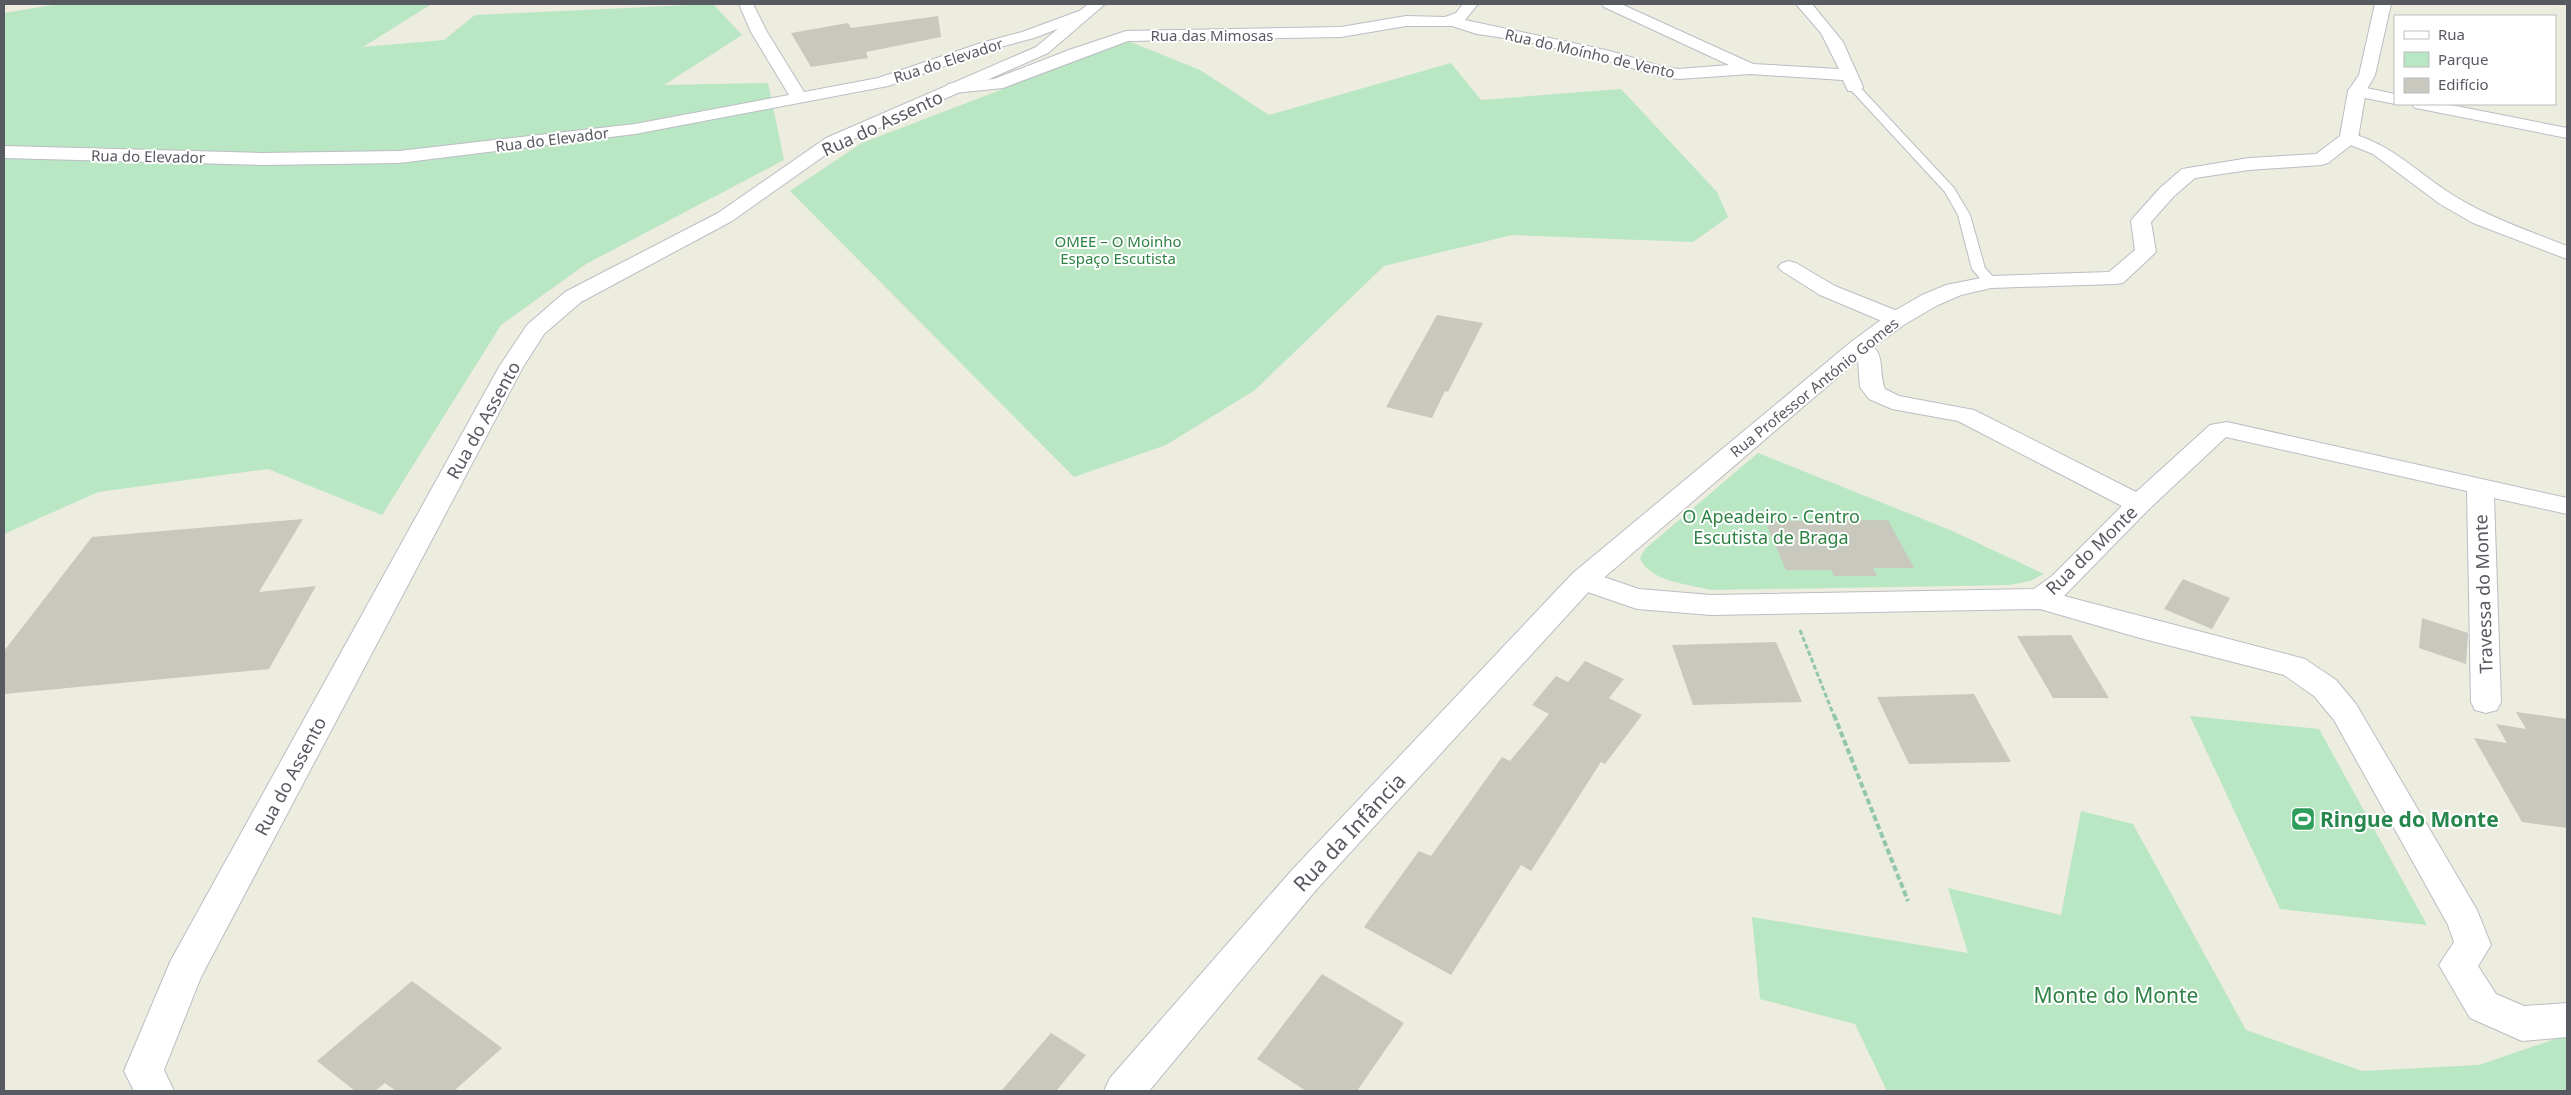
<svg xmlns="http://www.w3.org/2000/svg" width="2571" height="1095" font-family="'Noto Sans',sans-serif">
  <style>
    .green { fill: #b9e6c3 }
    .building { fill: #c9c8be }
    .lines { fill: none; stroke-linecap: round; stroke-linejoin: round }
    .service-casing { stroke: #bcbdc4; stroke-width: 2 }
    .minor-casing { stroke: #bcbdc4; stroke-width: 2 }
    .tertiary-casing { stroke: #bcbdc4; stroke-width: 2 }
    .path-far1 { stroke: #92c7ad; stroke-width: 3; stroke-dasharray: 5 2.5; stroke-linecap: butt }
    .path { stroke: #92c7ad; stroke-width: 4; stroke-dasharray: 6 3; stroke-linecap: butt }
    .service { fill: #fff; fill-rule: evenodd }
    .minor { fill: #fff; fill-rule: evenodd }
    .tertiary { fill: #fff; fill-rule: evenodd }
    .labels { text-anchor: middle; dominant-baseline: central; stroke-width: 4; stroke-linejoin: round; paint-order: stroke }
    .far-street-label { font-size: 15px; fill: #585a61; stroke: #fff }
    .far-park-label { font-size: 15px; fill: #2e8245; stroke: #fff }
    .street-label { font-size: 18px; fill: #585a61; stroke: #fff }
    .park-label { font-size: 18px; fill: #2e8245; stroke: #fff }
    .near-leisure-label { font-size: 21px; font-weight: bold; fill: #27864d; stroke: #fff; text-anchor: start }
    .near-street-label { font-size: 21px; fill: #585a61; stroke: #fff }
    .near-park-label { font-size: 21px; fill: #2e8245; stroke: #fff }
  </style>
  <rect width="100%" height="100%" fill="#ececdf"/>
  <!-- green -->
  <path class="green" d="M 59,4 L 430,5 L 363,47 L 444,40 L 475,15 L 713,4 L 742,35 L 664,85 L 768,83 L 784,160 L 586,264 L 501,325 L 382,515 L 268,469 L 98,492 L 4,534 L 4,13 Z
    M 1128,41 L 1200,70 L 1269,115 L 1451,63 L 1481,100 L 1621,89 L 1717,192 L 1728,217 L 1693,242 L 1512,235 L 1384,266 L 1255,390 L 1166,445 L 1074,477 L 790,191 L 862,143 Z
    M 1758,453 L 1950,530 L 2044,574 L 2030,581 L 2009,585 L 1711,590 C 1689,584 1649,582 1640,558 L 1645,549 Z
    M 2190,716 L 2319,729 L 2427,925 L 2280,909 Z
    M 2081,811 L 2133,824 L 2246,1030 L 2362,1071 L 2479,1065 L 2567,1035 L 2567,1091 L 1887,1091 L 1855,1024 L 1760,999 L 1752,917 L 1968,953 L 1948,888 L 2061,915 Z"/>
  <!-- building -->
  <path class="building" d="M 938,16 L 941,37 L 866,52 L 868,58 L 811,67 L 791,33 L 848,23 L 851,28 Z
    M 1437,315 L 1483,323 L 1448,392 L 1445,391 L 1432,418 L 1386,407 Z
    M 303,519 L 259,592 L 316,586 L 269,669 L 4,694 L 4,651 L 92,537 Z
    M 1888,520 L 1914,568 L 1873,568 L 1877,576 L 1834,576 L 1831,570 L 1786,570 L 1765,521 Z
    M 2183,579 L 2230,598 L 2212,629 L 2164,609 Z
    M 2422,618 L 2468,633 L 2466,664 L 2419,648 Z
    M 2071,635 L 2109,698 L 2053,698 L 2017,636 Z
    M 1776,642 L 1802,702 L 1693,705 L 1672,645 Z
    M 1585,661 L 1624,679 L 1609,698 L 1642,715 L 1605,764 L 1601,762 L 1531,871 L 1521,865 L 1451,975 L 1364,927 L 1419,851 L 1431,856 L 1502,757 L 1510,761 L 1549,714 L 1532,705 L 1556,676 L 1568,682 Z
    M 1974,694 L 2011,762 L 1909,764 L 1877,697 Z
    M 2516,712 L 2567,719 L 2567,828 L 2522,822 L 2474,738 L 2507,743 L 2496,724 L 2526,729 Z
    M 1322,974 L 1404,1023 L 1357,1091 L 1306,1091 L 1257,1059 Z
    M 412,981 L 502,1048 L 454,1091 L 396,1091 L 385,1083 L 375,1091 L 355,1091 L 317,1061 Z
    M 1051,1033 L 1086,1055 L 1056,1091 L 1001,1091 Z"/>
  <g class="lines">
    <defs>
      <path id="service" d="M 1854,84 L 1858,85 L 1954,188 L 1970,215 L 1985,268 L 1998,282 L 1996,285 L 1986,285 L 1972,269 L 1958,215 L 1945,192 L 1850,89 L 1850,85 Z"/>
      <path id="minor" d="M 739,4 L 753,4 L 767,32 L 804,92 L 878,78 L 981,43 L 1022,32 L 1079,11 L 1089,11 L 1092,14 L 1089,17 L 1034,38 L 993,49 L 888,86 L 635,134 L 399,163 L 262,165 L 4,158 L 4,146 L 262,153 L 399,151 L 635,124 L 789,95 L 751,32 Z
        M 1463,4 L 1478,4 L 1465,20 L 1610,51 L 1664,67 L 1679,69 L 1729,65 L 1604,7 L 1602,4 L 1621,4 L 1753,64 L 1839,69 L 1821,33 L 1796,4 L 1812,4 L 1843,42 L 1863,87 L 1860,91 L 1848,91 L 1843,80 L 1750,74 L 1679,79 L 1662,77 L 1605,60 L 1525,41 L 1477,34 L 1452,26 L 1406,26 L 1341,37 L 1128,41 L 1003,88 L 954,93 L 948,92 L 945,88 L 948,84 L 954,83 L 994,79 L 1069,50 L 1126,31 L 1341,27 L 1406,16 L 1445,17 L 1456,13 Z
        M 2357,86 L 2395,94 L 2395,104 L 2397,104 L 2395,104 L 2351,95 L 2348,91 L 2351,87 Z
        M 2412,104 L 2446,104 L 2567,128 L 2567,138 L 2421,109 L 2415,108 Z
        M 2349,133 C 2393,144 2418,174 2456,197 C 2491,218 2529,231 2567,246 L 2567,259 L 2473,223 L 2440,204 L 2373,154 L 2343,142 L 2340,138 L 2343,134 Z
        M 1789,261 L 1796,263 L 1835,286 L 1905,314 L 1908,319 L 1905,324 L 1897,326 L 1889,324 L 1820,295 L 1782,271 L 1778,267 L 1782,263 Z
        M 1859,340 C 1889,347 1877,370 1885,389 L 1899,396 L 1974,410 L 2136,492 L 2210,425 L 2227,422 L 2567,498 L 2567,514 L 2494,498 L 2501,702 L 2497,710 L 2486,713 L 2475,710 L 2471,702 L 2467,491 L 2226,437 L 2148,510 L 2064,596 L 2305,659 L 2336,680 L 2356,704 L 2477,910 L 2491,945 L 2478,966 L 2496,994 L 2524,1006 L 2567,1003 L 2567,1037 L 2522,1041 L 2470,1018 L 2439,965 L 2454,942 L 2448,925 L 2334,720 L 2314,696 L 2284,675 L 2140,638 L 2040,609 L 1711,615 L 1637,609 L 1573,587 L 1569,580 L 1573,573 L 1583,570 L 1639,589 L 1711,595 L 2034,589 L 2052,576 L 2122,506 L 1958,421 L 1892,409 L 1869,399 L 1860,387 L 1858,360 L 1848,347 L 1851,342 Z"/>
      <path id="tertiary" d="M 1088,4 L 1105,4 L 1048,53 L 838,146 L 732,221 L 581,302 L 544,334 L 523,367 L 201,977 L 164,1070 L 174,1091 L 134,1091 L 124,1071 L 171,960 L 499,367 L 527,325 L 565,292 L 718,213 L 826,138 L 1036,47 Z
        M 2375,4 L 2391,4 L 2375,75 L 2366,91 L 2358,138 L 2355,142 L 2328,163 L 2321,165 L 2249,170 L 2195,178 L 2174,196 L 2151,222 L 2156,252 L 2123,283 L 2115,284 L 1991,288 L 1961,295 L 1938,305 L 1905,324 L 1867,352 L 1593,587 L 1316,890 L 1149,1091 L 1104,1091 L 1110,1078 L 1292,870 L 1573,573 L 1851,342 L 1889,314 L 1922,295 L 1946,285 L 1991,276 L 2109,272 L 2135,250 L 2131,221 L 2134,217 L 2160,188 L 2182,169 L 2249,158 L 2316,154 L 2340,136 L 2348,91 L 2359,75 Z"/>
    </defs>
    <!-- service casing -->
    <use href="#service" class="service-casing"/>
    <!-- minor casing -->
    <use href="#minor" class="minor-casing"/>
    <!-- tertiary casing -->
    <use href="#tertiary" class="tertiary-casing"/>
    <!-- path-far1 -->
    <path class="path-far1" d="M 1800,630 L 1834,716"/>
    <!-- path -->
    <path class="path" d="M 1834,715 L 1908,901"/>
    <!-- service -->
    <use href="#service" class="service"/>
    <!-- minor -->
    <use href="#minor" class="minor"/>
    <!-- tertiary -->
    <use href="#tertiary" class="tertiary"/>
  </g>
  <!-- icons -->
  <defs>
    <symbol id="stadium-square" viewBox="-11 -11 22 22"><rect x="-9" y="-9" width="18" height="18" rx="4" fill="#2e9e5b" stroke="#fff"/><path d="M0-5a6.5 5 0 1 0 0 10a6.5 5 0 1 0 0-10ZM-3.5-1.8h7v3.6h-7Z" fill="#fff"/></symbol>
  </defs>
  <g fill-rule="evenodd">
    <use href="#stadium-square" x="2289" y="805" width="28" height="28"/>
  </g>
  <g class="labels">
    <!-- far-street labels -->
    <g class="far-street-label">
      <text x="1212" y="35">Rua das Mimosas</text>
      <text transform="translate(1590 53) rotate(13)">Rua do Moínho de Vento</text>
      <text transform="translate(948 60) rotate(-18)">Rua do Elevador</text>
      <text transform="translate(552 139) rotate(-7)">Rua do Elevador</text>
      <text transform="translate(148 156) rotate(1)">Rua do Elevador</text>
      <text transform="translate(1814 387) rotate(-39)">Rua Professor António Gomes</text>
    </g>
    <!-- far-park labels -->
    <g class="far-park-label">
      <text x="1118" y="241">OMEE – O Moinho<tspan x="1118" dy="17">Espaço Escutista</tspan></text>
    </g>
    <!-- street labels -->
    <g class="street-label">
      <text transform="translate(882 123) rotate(-25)">Rua do Assento</text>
      <text transform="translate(483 420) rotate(-61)">Rua do Assento</text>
      <text transform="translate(2091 550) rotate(-44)">Rua do Monte</text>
      <text transform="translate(2483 594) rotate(-92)">Travessa do Monte</text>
      <text transform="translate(290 776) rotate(-62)">Rua do Assento</text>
    </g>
    <!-- park labels -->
    <g class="park-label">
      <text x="1771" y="516">O Apeadeiro - Centro<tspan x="1771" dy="21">Escutista de Braga</tspan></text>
    </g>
    <!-- near-leisure labels -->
    <g class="near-leisure-label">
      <text x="2320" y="819">Ringue do Monte</text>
    </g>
    <!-- near-street labels -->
    <g class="near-street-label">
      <text transform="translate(1349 832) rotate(-47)">Rua da Infância</text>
    </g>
    <!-- near-park labels -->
    <g class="near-park-label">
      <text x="2116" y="995">Monte do Monte</text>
    </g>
  </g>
  <!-- border -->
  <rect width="2571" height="1095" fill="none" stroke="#585a61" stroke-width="10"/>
  <!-- legend -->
  <rect x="2394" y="15" width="162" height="90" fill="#ffffff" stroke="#bcbdc0"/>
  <rect x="2404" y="31" width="25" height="8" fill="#ffffff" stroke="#bcbdc0"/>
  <text x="2438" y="40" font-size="15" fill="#585a61">Rua</text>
  <rect x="2404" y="52" width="25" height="15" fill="#b9e6c3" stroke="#bcbdc0"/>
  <text x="2438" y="65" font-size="15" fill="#585a61">Parque</text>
  <rect x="2404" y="78" width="25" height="15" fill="#c9c8be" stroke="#bcbdc0"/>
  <text x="2438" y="90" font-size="15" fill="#585a61">Edifício</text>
</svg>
